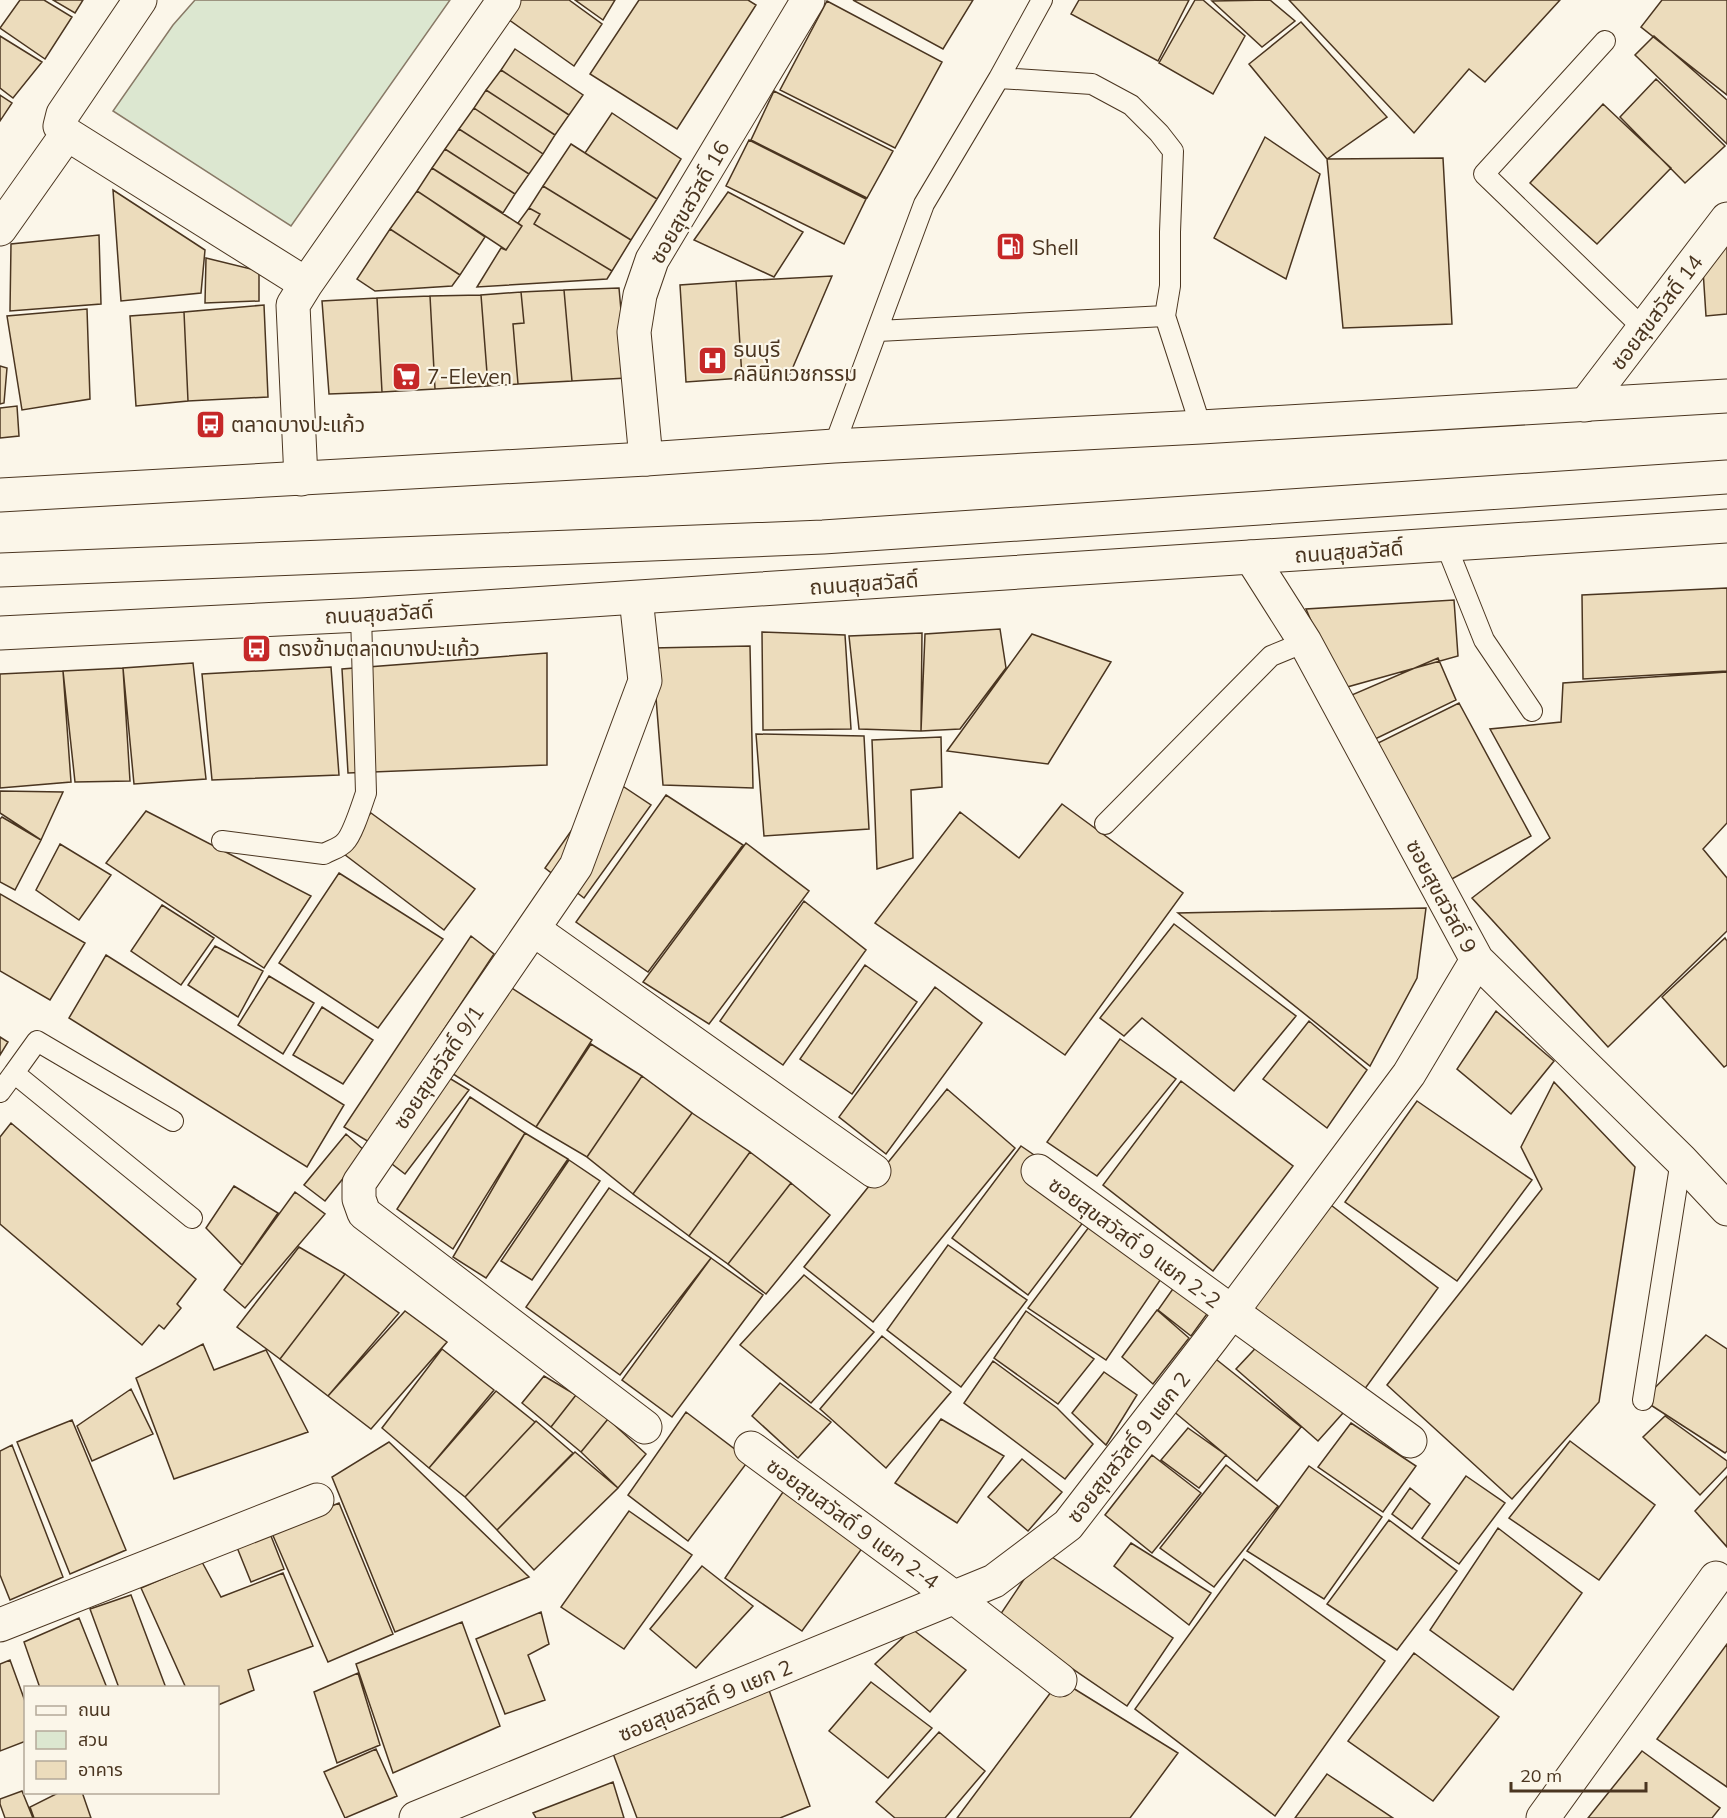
<svg xmlns="http://www.w3.org/2000/svg" width="1727" height="1818" font-family="Mulish,'Noto Sans Thai',sans-serif">
  <style>
    .green { fill: #dce7d0; stroke: #887966; stroke-width: 1.5 }
    .building { fill: #ecdcbc; stroke: #4a3520; stroke-width: 1.5 }
    .lines { fill: none; stroke-linecap: round; stroke-linejoin: round }
    .service-casing { stroke: #4a3520; stroke-width: 22 }
    .minor-casing { stroke: #4a3520; stroke-width: 35 }
    .primary-casing { stroke: #4a3520; stroke-width: 35 }
    .service { stroke: #fbf6e9; stroke-width: 20 }
    .minor { stroke: #fbf6e9; stroke-width: 33 }
    .primary { stroke: #fbf6e9; stroke-width: 33 }
    .labels { text-anchor: middle; dominant-baseline: central; stroke-width: 4.5; stroke-linejoin: round; paint-order: stroke }
    .street-label { font-size: 21px; fill: #4a3520; stroke: #fbf6e9 }
    .poi-label { font-size: 21px; fill: #4a3520; stroke: #fbf6e9; text-anchor: start }
  </style>
  <rect width="100%" height="100%" fill="#fbf6e9"/>
  <!-- green -->
  <path class="green" d="M 195,0 L 450,0 L 291,226 L 113,111 L 173,25 Z"/>
  <!-- building -->
  <path class="building" d="M 20,0 L 44,0 L 72,17 L 45,59 L 0,28 Z
    M 53,0 L 83,0 L 75,13 Z
    M 515,0 L 569,0 L 602,24 L 574,66 L 505,17 Z
    M 575,0 L 615,0 L 603,20 Z
    M 639,0 L 748,0 L 756,5 L 677,129 L 590,74 Z
    M 853,0 L 973,0 L 943,49 Z
    M 1079,0 L 1189,0 L 1158,61 L 1071,14 Z
    M 1195,0 L 1203,0 L 1245,36 L 1213,94 L 1159,63 Z
    M 1270,0 L 1295,21 L 1262,47 L 1212,1 Z
    M 1289,0 L 1560,0 L 1485,82 L 1469,69 L 1414,133 Z
    M 1662,0 L 1727,0 L 1727,95 L 1641,27 Z
    M 827,1 L 942,62 L 895,148 L 780,90 Z
    M 1301,22 L 1387,117 L 1327,159 L 1249,64 Z
    M 0,36 L 42,62 L 13,98 L 0,88 Z
    M 1654,36 L 1727,100 L 1727,144 L 1635,55 Z
    M 515,49 L 583,95 L 569,115 L 501,70 Z
    M 501,70 L 569,115 L 555,135 L 486,90 Z
    M 1656,79 L 1725,146 L 1685,183 L 1620,117 Z
    M 486,90 L 555,135 L 543,154 L 474,108 Z
    M 774,91 L 893,151 L 867,198 L 751,140 Z
    M 0,95 L 12,103 L 0,121 Z
    M 1603,104 L 1671,168 L 1597,244 L 1530,183 Z
    M 474,108 L 543,154 L 529,174 L 459,129 Z
    M 612,113 L 681,159 L 657,199 L 585,153 Z
    M 459,129 L 529,174 L 515,194 L 445,149 Z
    M 1265,137 L 1320,174 L 1286,279 L 1214,238 Z
    M 749,140 L 866,199 L 844,244 L 726,186 Z
    M 571,144 L 657,199 L 631,240 L 543,186 Z
    M 445,149 L 515,194 L 503,213 L 432,168 Z
    M 1443,158 L 1452,324 L 1343,328 L 1327,159 Z
    M 432,168 L 522,226 L 506,250 L 417,191 Z
    M 543,186 L 631,240 L 612,271 L 534,224 L 540,214 L 529,208 Z
    M 113,190 L 205,250 L 201,293 L 121,301 Z
    M 417,191 L 485,237 L 460,275 L 390,229 Z
    M 728,192 L 803,232 L 774,277 L 694,240 Z
    M 529,208 L 540,214 L 534,224 L 612,271 L 607,279 L 477,287 L 501,248 L 506,250 L 522,226 L 518,223 Z
    M 390,229 L 460,275 L 452,286 L 375,291 L 357,279 Z
    M 99,235 L 101,304 L 10,311 L 11,244 Z
    M 1727,240 L 1727,314 L 1706,316 L 1703,270 Z
    M 206,258 L 259,271 L 259,301 L 205,303 Z
    M 832,276 L 790,374 L 742,378 L 736,281 Z
    M 736,281 L 742,378 L 686,382 L 680,285 Z
    M 619,288 L 627,378 L 572,381 L 564,290 Z
    M 564,290 L 572,381 L 518,384 L 513,324 L 524,323 L 521,292 Z
    M 521,292 L 524,323 L 513,324 L 518,384 L 488,386 L 481,295 Z
    M 481,295 L 488,386 L 435,389 L 430,296 Z
    M 430,296 L 435,389 L 382,392 L 377,298 Z
    M 377,298 L 382,392 L 329,394 L 322,301 Z
    M 264,305 L 268,397 L 188,401 L 184,312 Z
    M 87,309 L 90,399 L 22,410 L 7,316 Z
    M 184,312 L 188,401 L 136,406 L 130,316 Z
    M 0,366 L 7,368 L 4,403 L 0,404 Z
    M 17,406 L 19,436 L 0,438 L 0,408 Z
    M 1727,588 L 1727,671 L 1583,679 L 1582,595 Z
    M 1454,600 L 1458,656 L 1340,689 L 1306,609 Z
    M 1000,629 L 1006,668 L 960,729 L 921,731 L 925,634 Z
    M 762,632 L 845,635 L 851,729 L 763,730 Z
    M 922,633 L 921,731 L 859,729 L 849,636 Z
    M 1032,634 L 1111,662 L 1048,764 L 947,751 Z
    M 750,646 L 753,788 L 663,785 L 652,648 Z
    M 547,653 L 547,765 L 348,773 L 342,669 Z
    M 1438,658 L 1456,700 L 1371,741 L 1347,697 Z
    M 193,663 L 206,779 L 134,784 L 123,668 Z
    M 331,667 L 339,775 L 212,780 L 202,674 Z
    M 123,668 L 130,781 L 75,782 L 63,671 Z
    M 63,671 L 71,782 L 0,788 L 0,674 Z
    M 1727,672 L 1727,823 L 1703,849 L 1727,878 L 1727,931 L 1608,1047 L 1472,898 L 1550,838 L 1490,729 L 1561,722 L 1563,683 Z
    M 1459,703 L 1531,836 L 1450,880 L 1374,745 Z
    M 756,734 L 864,736 L 869,829 L 764,836 Z
    M 941,737 L 942,787 L 911,790 L 913,858 L 877,869 L 872,740 Z
    M 609,777 L 651,805 L 584,898 L 545,868 Z
    M 0,791 L 63,792 L 41,840 L 0,813 Z
    M 666,795 L 743,845 L 648,972 L 576,922 Z
    M 1062,804 L 1183,893 L 1065,1055 L 875,923 L 960,812 L 1019,858 Z
    M 146,811 L 311,896 L 264,968 L 106,863 Z
    M 371,813 L 475,889 L 444,930 L 336,848 Z
    M 2,817 L 41,840 L 15,890 L 0,882 L 0,819 Z
    M 746,843 L 809,891 L 709,1024 L 643,982 Z
    M 60,844 L 111,875 L 79,920 L 36,890 Z
    M 339,873 L 443,939 L 378,1028 L 279,963 Z
    M 0,894 L 85,943 L 50,1000 L 0,971 Z
    M 804,901 L 866,950 L 783,1065 L 720,1021 Z
    M 162,905 L 214,938 L 181,985 L 131,951 Z
    M 1426,908 L 1417,978 L 1370,1066 L 1178,913 Z
    M 1174,924 L 1296,1016 L 1234,1091 L 1142,1018 L 1124,1036 L 1100,1018 Z
    M 471,936 L 494,954 L 369,1142 L 344,1127 Z
    M 1725,938 L 1727,941 L 1727,1065 L 1724,1067 L 1662,997 Z
    M 215,946 L 263,971 L 238,1017 L 188,985 Z
    M 106,955 L 344,1105 L 307,1167 L 69,1018 Z
    M 865,965 L 917,1002 L 852,1094 L 800,1059 Z
    M 269,976 L 314,1003 L 283,1054 L 238,1025 Z
    M 507,985 L 592,1040 L 536,1127 L 450,1072 Z
    M 935,987 L 982,1023 L 886,1154 L 839,1117 Z
    M 322,1007 L 373,1040 L 343,1084 L 293,1055 Z
    M 1496,1011 L 1554,1061 L 1511,1114 L 1457,1069 Z
    M 1309,1021 L 1367,1070 L 1327,1128 L 1263,1079 Z
    M 0,1037 L 8,1042 L 0,1055 Z
    M 1120,1039 L 1176,1079 L 1097,1176 L 1047,1142 Z
    M 591,1044 L 642,1076 L 587,1157 L 536,1127 Z
    M 436,1070 L 469,1090 L 405,1174 L 379,1154 Z
    M 642,1076 L 692,1113 L 633,1194 L 587,1157 Z
    M 1181,1081 L 1293,1166 L 1213,1271 L 1103,1185 Z
    M 1554,1082 L 1635,1167 L 1599,1402 L 1512,1499 L 1387,1385 L 1542,1189 L 1521,1147 Z
    M 947,1089 L 1015,1148 L 873,1322 L 804,1267 Z
    M 470,1097 L 525,1133 L 453,1249 L 397,1209 Z
    M 1417,1101 L 1532,1180 L 1457,1281 L 1345,1202 Z
    M 692,1113 L 750,1152 L 689,1236 L 633,1194 Z
    M 11,1123 L 196,1279 L 177,1304 L 181,1308 L 164,1329 L 159,1325 L 142,1345 L 0,1224 L 0,1137 Z
    M 525,1133 L 568,1159 L 486,1278 L 453,1257 Z
    M 346,1134 L 365,1151 L 325,1201 L 304,1185 Z
    M 1021,1146 L 1100,1200 L 1028,1295 L 952,1238 Z
    M 750,1152 L 791,1183 L 728,1264 L 689,1236 Z
    M 569,1160 L 600,1181 L 532,1280 L 501,1261 Z
    M 791,1183 L 830,1215 L 766,1294 L 728,1264 Z
    M 234,1186 L 278,1213 L 242,1265 L 206,1228 Z
    M 609,1188 L 711,1258 L 620,1375 L 526,1307 Z
    M 295,1192 L 325,1214 L 245,1308 L 224,1290 Z
    M 1327,1202 L 1438,1288 L 1364,1390 L 1252,1306 Z
    M 1092,1223 L 1163,1276 L 1106,1360 L 1028,1308 Z
    M 948,1245 L 1027,1300 L 961,1387 L 887,1330 Z
    M 299,1247 L 345,1274 L 280,1359 L 237,1327 Z
    M 711,1258 L 763,1295 L 672,1417 L 622,1380 Z
    M 345,1274 L 399,1313 L 328,1396 L 280,1359 Z
    M 804,1275 L 874,1332 L 811,1403 L 740,1345 Z
    M 1182,1276 L 1212,1307 L 1191,1336 L 1158,1310 Z
    M 1157,1310 L 1189,1338 L 1153,1384 L 1122,1357 Z
    M 405,1311 L 447,1342 L 371,1429 L 328,1396 Z
    M 1026,1311 L 1094,1359 L 1058,1404 L 994,1358 Z
    M 1706,1335 L 1727,1349 L 1727,1451 L 1725,1453 L 1643,1400 Z
    M 882,1336 L 951,1392 L 886,1468 L 820,1409 Z
    M 1266,1337 L 1351,1404 L 1318,1441 L 1236,1369 Z
    M 203,1344 L 214,1370 L 266,1350 L 308,1432 L 174,1479 L 136,1378 Z
    M 442,1349 L 494,1390 L 429,1468 L 382,1428 Z
    M 1212,1356 L 1301,1427 L 1257,1481 L 1172,1410 Z
    M 993,1361 L 1057,1408 L 1093,1444 L 1065,1479 L 964,1403 Z
    M 1104,1372 L 1137,1395 L 1106,1445 L 1072,1413 Z
    M 544,1376 L 576,1395 L 551,1427 L 522,1403 Z
    M 780,1383 L 831,1422 L 798,1458 L 752,1416 Z
    M 131,1389 L 153,1434 L 92,1461 L 77,1426 Z
    M 496,1391 L 535,1422 L 465,1497 L 429,1468 Z
    M 576,1395 L 608,1419 L 581,1452 L 551,1427 Z
    M 686,1412 L 749,1460 L 688,1541 L 628,1495 Z
    M 1665,1416 L 1727,1461 L 1727,1467 L 1700,1495 L 1643,1437 Z
    M 608,1419 L 646,1454 L 618,1488 L 581,1452 Z
    M 941,1419 L 1004,1456 L 957,1523 L 895,1483 Z
    M 72,1420 L 126,1550 L 70,1574 L 17,1442 Z
    M 536,1421 L 573,1453 L 497,1530 L 465,1497 Z
    M 1351,1423 L 1416,1466 L 1383,1512 L 1318,1467 Z
    M 1188,1428 L 1226,1455 L 1199,1488 L 1161,1460 Z
    M 1570,1441 L 1655,1505 L 1599,1580 L 1509,1518 Z
    M 389,1442 L 529,1577 L 395,1632 L 332,1477 Z
    M 12,1445 L 63,1577 L 10,1600 L 0,1575 L 0,1451 Z
    M 575,1452 L 618,1488 L 534,1570 L 497,1530 Z
    M 1152,1455 L 1201,1493 L 1152,1553 L 1105,1515 Z
    M 1022,1459 L 1062,1492 L 1028,1531 L 988,1497 Z
    M 1226,1465 L 1278,1506 L 1214,1587 L 1160,1548 Z
    M 1309,1466 L 1382,1517 L 1324,1599 L 1247,1551 Z
    M 1466,1476 L 1505,1503 L 1459,1564 L 1422,1538 Z
    M 1727,1476 L 1727,1547 L 1695,1511 Z
    M 787,1486 L 866,1543 L 802,1631 L 725,1578 Z
    M 1410,1488 L 1430,1504 L 1412,1529 L 1392,1514 Z
    M 339,1503 L 393,1634 L 328,1662 L 271,1531 Z
    M 629,1511 L 692,1555 L 624,1649 L 561,1607 Z
    M 1389,1520 L 1457,1571 L 1397,1650 L 1327,1604 Z
    M 1498,1528 L 1582,1593 L 1513,1690 L 1430,1630 Z
    M 269,1531 L 284,1569 L 251,1582 L 236,1545 Z
    M 1131,1543 L 1211,1593 L 1189,1625 L 1114,1566 Z
    M 1043,1551 L 1173,1638 L 1127,1706 L 998,1618 Z
    M 1244,1559 L 1385,1661 L 1275,1816 L 1135,1709 Z
    M 202,1562 L 221,1597 L 283,1573 L 313,1646 L 248,1670 L 254,1690 L 218,1705 L 218,1688 L 186,1688 L 141,1588 Z
    M 702,1566 L 753,1606 L 696,1668 L 650,1629 Z
    M 131,1595 L 166,1688 L 119,1688 L 90,1609 Z
    M 541,1612 L 549,1644 L 528,1655 L 545,1700 L 505,1714 L 476,1639 Z
    M 79,1618 L 107,1688 L 40,1688 L 24,1642 Z
    M 462,1622 L 500,1726 L 393,1773 L 356,1664 Z
    M 912,1629 L 966,1670 L 930,1712 L 875,1664 Z
    M 1727,1644 L 1727,1787 L 1657,1739 Z
    M 1414,1653 L 1499,1717 L 1433,1801 L 1348,1741 Z
    M 10,1660 L 26,1704 L 26,1741 L 0,1751 L 0,1664 Z
    M 358,1673 L 380,1745 L 337,1763 L 314,1692 Z
    M 764,1676 L 810,1806 L 780,1818 L 637,1818 L 608,1740 Z
    M 1060,1680 L 1178,1753 L 1130,1818 L 957,1818 Z
    M 871,1682 L 932,1728 L 888,1778 L 829,1731 Z
    M 939,1732 L 985,1771 L 945,1818 L 895,1818 L 876,1802 Z
    M 376,1749 L 397,1796 L 345,1818 L 324,1772 Z
    M 1642,1751 L 1720,1808 L 1712,1818 L 1588,1818 Z
    M 1327,1774 L 1393,1818 L 1295,1818 Z
    M 613,1782 L 624,1818 L 536,1818 L 533,1813 Z
    M 22,1791 L 33,1818 L 5,1818 L 0,1804 L 0,1799 Z
    M 60,1792 L 82,1792 L 91,1818 L 34,1818 L 30,1807 Z"/>
  <g class="lines">
    <defs>
      <path id="service" d="M 1605,41 L 1484,174 L 1643,328
        M 999,78 L 1042,0
        M 878,331 L 1165,316
        M 834,446 L 924,204 L 999,78 L 1092,84 L 1131,105 L 1159,133 L 1173,151 L 1170,232 L 1170,286 L 1165,316 L 1201,427
        M 1446,545 L 1484,640 L 1532,711
        M 1105,824 L 1271,656 L 1305,642
        M 222,841 L 324,854 C 331,850 340,848 345,842 C 353,834 362,804 366,793 L 361,615
        M 14,1073 L 37,1041 L 173,1121
        M 0,1092 L 14,1073 L 192,1218
        M 1643,1400 L 1681,1160"/>
      <path id="minor" d="M 67,134 L 306,284
        M 0,229 L 67,134 L 60,126 L 63,114 L 140,0
        M 1585,405 L 1727,219
        M 646,459 L 634,332 L 640,295 L 652,260 L 808,0
        M 301,479 L 293,305 L 306,284 L 504,0
        M 1251,557 L 1305,642 L 1477,960 L 1681,1160 L 1727,1209
        M 636,598 L 645,681 L 576,866 L 359,1183 L 359,1199 L 364,1213 L 645,1427
        M 533,929 L 874,1171
        M 1038,1171 L 1410,1441
        M 751,1448 L 955,1598 L 1060,1680
        M 0,1625 L 317,1500
        M 416,1818 L 994,1581 L 1068,1525 L 1213,1337 L 1409,1074 L 1477,960
        M 1543,1818 L 1716,1578"/>
      <path id="primary" d="M 0,495 L 646,459 L 834,446 L 1201,427 L 1727,396
        M 0,570 L 823,537 L 1727,477
        M 0,633 L 361,615 L 1727,526"/>
    </defs>
    <!-- service casing -->
    <use href="#service" class="service-casing"/>
    <!-- minor casing -->
    <use href="#minor" class="minor-casing"/>
    <!-- primary casing -->
    <use href="#primary" class="primary-casing"/>
    <!-- service -->
    <use href="#service" class="service"/>
    <!-- minor -->
    <use href="#minor" class="minor"/>
    <!-- primary -->
    <use href="#primary" class="primary"/>
  </g>
  <!-- icons -->
  <defs>
    <symbol id="fuel-square" viewBox="-11 -11 22 22"><rect x="-9" y="-9" width="18" height="18" rx="4" fill="#c62828" stroke="#fbf6e9"/><path d="M-5.5-6h7V0h2V4h1.3V-2.5L3-4.5l.8-.8L6-3V5H2.5V1h-1V6h-7ZM-4.2-4.7v3.2H.2V-4.7Z" fill="#fff"/></symbol>
    <symbol id="hospital-square" viewBox="-11 -11 22 22"><rect x="-9" y="-9" width="18" height="18" rx="4" fill="#c62828" stroke="#fbf6e9"/><path d="M-5-5h3v3.5h4V-5h3V5h-3V1.5h-4V5h-3Z" fill="#fff"/></symbol>
    <symbol id="supermarket-square" viewBox="-11 -11 22 22"><rect x="-9" y="-9" width="18" height="18" rx="4" fill="#c62828" stroke="#fbf6e9"/><path d="M-6-5.5h2.5l.6 2H6L4.5 2H-2.5L-4.4-4H-6ZM-1.5 3.2a1.3 1.3 0 1 0 .1 0ZM3 3.2a1.3 1.3 0 1 0 .1 0Z" fill="#fff"/></symbol>
    <symbol id="bus-square" viewBox="-11 -11 22 22"><rect x="-9" y="-9" width="18" height="18" rx="4" fill="#c62828" stroke="#fbf6e9"/><path d="M-5-6H5V4H4V6H2V4H-2V6H-4V4H-5ZM-3.5-4V0h7V-4ZM-3.5 1.2v1.5H-2V1.2ZM2 1.2v1.5H3.5V1.2Z" fill="#fff"/></symbol>
  </defs>
  <g fill-rule="evenodd">
    <use href="#fuel-square" x="994" y="230" width="33" height="33"/>
    <use href="#hospital-square" x="696" y="344" width="33" height="33"/>
    <use href="#supermarket-square" x="390" y="360" width="33" height="33"/>
    <use href="#bus-square" x="194" y="408" width="33" height="33"/>
    <use href="#bus-square" x="240" y="632" width="33" height="33"/>
  </g>
  <g class="labels">
    <!-- street labels -->
    <g class="street-label">
      <text transform="translate(689 202) rotate(-60)">ซอยสุขสวัสดิ์ 16</text>
      <text transform="translate(1656 312) rotate(-53)">ซอยสุขสวัสดิ์ 14</text>
      <text transform="translate(1349 551) rotate(-4)">ถนนสุขสวัสดิ์</text>
      <text transform="translate(864 583) rotate(-4)">ถนนสุขสวัสดิ์</text>
      <text transform="translate(379 613) rotate(-3)">ถนนสุขสวัสดิ์</text>
      <text transform="translate(1442 896) rotate(62)">ซอยสุขสวัสดิ์ 9</text>
      <text transform="translate(438 1067) rotate(-56)">ซอยสุขสวัสดิ์ 9/1</text>
      <text transform="translate(1135 1242) rotate(36)">ซอยสุขสวัสดิ์ 9 แยก 2-2</text>
      <text transform="translate(1128 1447) rotate(-52)">ซอยสุขสวัสดิ์ 9 แยก 2</text>
      <text transform="translate(853 1523) rotate(36)">ซอยสุขสวัสดิ์ 9 แยก 2-4</text>
      <text transform="translate(705 1700) rotate(-22)">ซอยสุขสวัสดิ์ 9 แยก 2</text>
    </g>
    <!-- poi labels -->
    <g class="poi-label">
      <text x="1032" y="247">Shell</text>
      <text x="733" y="349">ธนบุรี<tspan x="733" dy="24">คลินิกเวชกรรม</tspan></text>
      <text x="427" y="376">7-Eleven</text>
      <text x="231" y="424">ตลาดบางปะแก้ว</text>
      <text x="278" y="648">ตรงข้ามตลาดบางปะแก้ว</text>
    </g>
  </g>
  <!-- legend -->
  <rect x="24" y="1686" width="195" height="108" fill="#fbf6e9" stroke="#b4a999" stroke-width="1.5"/>
  <rect x="36" y="1706" width="30" height="9" fill="#fbf6e9" stroke="#b4a999" stroke-width="1.5"/>
  <text x="78" y="1716" font-size="18" fill="#4a3520">ถนน</text>
  <rect x="36" y="1731" width="30" height="18" fill="#dce7d0" stroke="#b4a999" stroke-width="1.5"/>
  <text x="78" y="1746" font-size="18" fill="#4a3520">สวน</text>
  <rect x="36" y="1761" width="30" height="18" fill="#ecdcbc" stroke="#b4a999" stroke-width="1.5"/>
  <text x="78" y="1776" font-size="18" fill="#4a3520">อาคาร</text>
  <!-- scale -->
  <path d="M1511 1782v9h135v-9" fill="none" stroke="#4a3520" stroke-width="3"/>
  <text x="1520" y="1782" font-size="18" fill="#4a3520" stroke="#fbf6e9" stroke-width="4.5" paint-order="stroke">20 m</text>
</svg>
